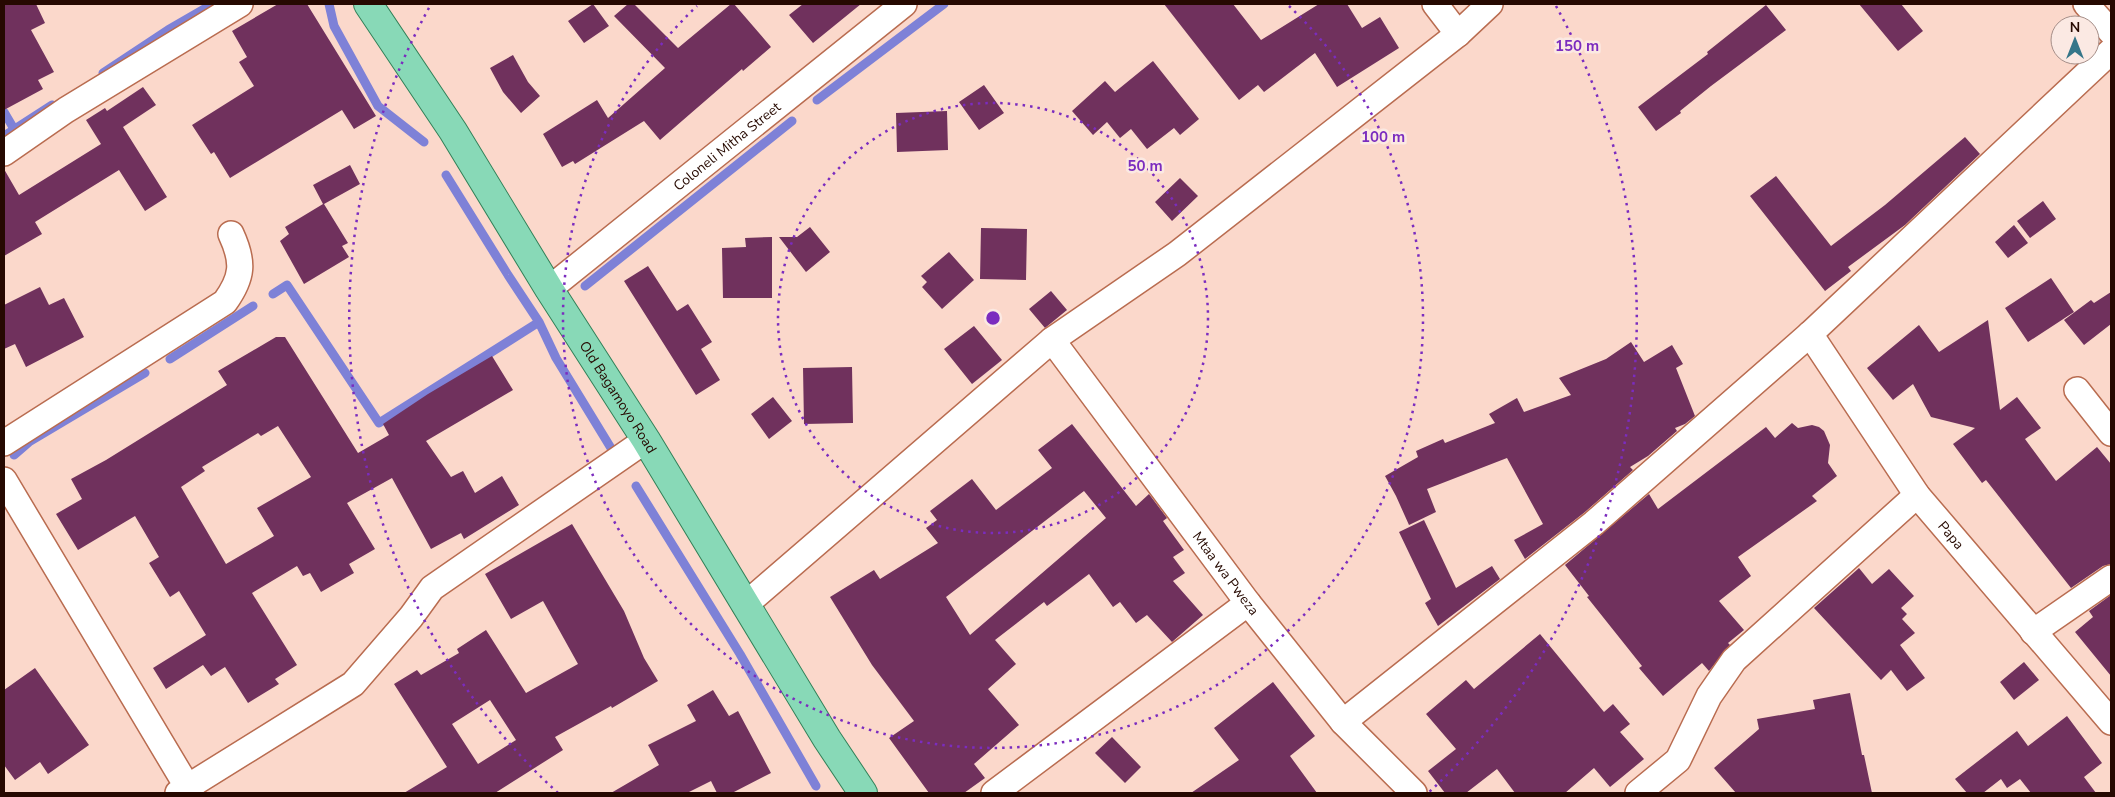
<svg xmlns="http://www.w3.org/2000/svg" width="2115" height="797" font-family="'Nunito Sans',sans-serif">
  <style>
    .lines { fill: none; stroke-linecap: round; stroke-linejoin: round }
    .stream { stroke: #7e81d7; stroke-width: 9 }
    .building { fill: #70315d; fill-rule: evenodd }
    .minor-casing { stroke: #b96c50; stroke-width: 28 }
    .primary-casing { stroke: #328058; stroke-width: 30 }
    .minor { stroke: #fff; stroke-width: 25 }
    .primary { stroke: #88d9b7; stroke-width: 28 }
    .ring { fill: none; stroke: #7b2cbf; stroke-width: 2.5; stroke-dasharray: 2.5 5 }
    .labels { text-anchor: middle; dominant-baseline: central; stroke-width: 5; stroke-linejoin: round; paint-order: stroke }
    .street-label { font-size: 14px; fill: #260901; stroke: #fbe9e3 }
    .centre { fill: #7b2cbf; stroke: #fbe9e3; stroke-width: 2.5 }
    .ring-label { font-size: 15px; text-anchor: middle; font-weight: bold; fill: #7b2cbf; stroke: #fbe9e3; stroke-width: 5; stroke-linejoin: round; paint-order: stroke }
  </style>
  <rect width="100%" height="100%" fill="#fbd8cb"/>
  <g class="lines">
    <!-- stream -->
    <path class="stream" d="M 329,4 L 334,26 L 378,106 L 424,142
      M 103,73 L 168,30 L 213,4
      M 817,100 L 944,4
      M 4,112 L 14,129
      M 4,136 L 52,105
      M 446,175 L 508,275 L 539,322 L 556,358 L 614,453
      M 585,286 L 792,121
      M 273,294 L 287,285 L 379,423 L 539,322
      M 170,359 L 253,306
      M 14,455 L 29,442 L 145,373
      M 636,486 L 740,654 L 816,786"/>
  </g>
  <!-- building -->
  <path class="building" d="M 4,4 L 36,4 L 45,23 L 31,30 L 54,72 L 38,80 L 43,89 L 4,110 Z
    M 278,4 L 307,4 L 376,116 L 354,129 L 342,110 L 230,178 L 214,152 L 211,154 L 192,125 L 254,86 L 239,62 L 247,57 L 232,31 Z
    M 593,4 L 609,26 L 584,43 L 568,21 Z
    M 628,4 L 634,4 L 678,48 L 731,4 L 734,4 L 771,47 L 743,71 L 742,69 L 660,140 L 644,121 L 575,164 L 573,161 L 562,167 L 543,134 L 597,100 L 608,118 L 665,68 L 614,16 Z
    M 803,4 L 861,4 L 813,43 L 789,15 Z
    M 1164,4 L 1233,4 L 1261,40 L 1319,4 L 1347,4 L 1362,28 L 1380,17 L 1399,48 L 1337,87 L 1315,53 L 1264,92 L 1258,85 L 1239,100 Z
    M 1859,4 L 1901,4 L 1923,31 L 1898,51 Z
    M 1766,5 L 1786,30 L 1711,86 L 1680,111 L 1681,113 L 1656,131 L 1638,107 L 1708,54 L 1707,52 Z
    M 513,55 L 528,82 L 540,96 L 521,113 L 503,92 L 490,68 Z
    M 1153,61 L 1199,119 L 1180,135 L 1174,128 L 1147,149 L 1131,129 L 1120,138 L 1107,122 L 1093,135 L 1072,111 L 1105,81 L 1115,92 Z
    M 984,85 L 1004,113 L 979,130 L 959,102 Z
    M 143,87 L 156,105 L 123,127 L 167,197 L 145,211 L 119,170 L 35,222 L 42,234 L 4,256 L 4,169 L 19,195 L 101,144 L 86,120 L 105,108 L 107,111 Z
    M 947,111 L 948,150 L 897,152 L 896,113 Z
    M 1965,137 L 1980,154 L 1905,225 L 1848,267 L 1851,271 L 1825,291 L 1750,196 L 1776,176 L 1831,246 L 1885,205 Z
    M 350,165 L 360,184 L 324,204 L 348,243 L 342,246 L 349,257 L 304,284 L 280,241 L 289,234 L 285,227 L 323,204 L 313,185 Z
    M 1180,178 L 1198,196 L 1172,221 L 1155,202 Z
    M 2043,201 L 2056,219 L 2030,238 L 2017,221 Z
    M 2014,225 L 2028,243 L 2008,258 L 1995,242 Z
    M 810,227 L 830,252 L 806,272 L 779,237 L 797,237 Z
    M 981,228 L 1027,229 L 1026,280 L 980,279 Z
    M 772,237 L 772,298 L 723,298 L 722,248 L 746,247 L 745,238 Z
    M 949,252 L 974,280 L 942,309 L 922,287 L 927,282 L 921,276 Z
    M 648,266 L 677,311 L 688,304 L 712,342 L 701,349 L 720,380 L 696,395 L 624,281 Z
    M 2051,278 L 2074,312 L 2028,342 L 2005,308 Z
    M 40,287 L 49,305 L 64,298 L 84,337 L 26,367 L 15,344 L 4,349 L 4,305 Z
    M 1051,291 L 1067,310 L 1045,328 L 1029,309 Z
    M 2111,292 L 2111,324 L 2084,345 L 2064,320 L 2091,300 L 2094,303 Z
    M 1988,320 L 2000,410 L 2017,397 L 2041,428 L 2025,439 L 2056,481 L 2097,447 L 2111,464 L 2111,564 L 2103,566 L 2071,588 L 1986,480 L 1982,483 L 1953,444 L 1975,428 L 1931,417 L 1913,384 L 1893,400 L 1867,368 L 1919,325 L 1939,352 Z
    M 974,326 L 1002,360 L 972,384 L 944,349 Z
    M 276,337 L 285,337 L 358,453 L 389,435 L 383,424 L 428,394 L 492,356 L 513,390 L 426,441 L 451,477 L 463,471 L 475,493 L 502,476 L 519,505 L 464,539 L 461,533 L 431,549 L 392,478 L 347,503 L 375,549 L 349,564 L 354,573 L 321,592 L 310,573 L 303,576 L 297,566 L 252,593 L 297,665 L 275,679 L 279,684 L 248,703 L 225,667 L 211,676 L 203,665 L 166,689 L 153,668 L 206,635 L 179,591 L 170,597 L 149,563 L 159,557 L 135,516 L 78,550 L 56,514 L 82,499 L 71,479 L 106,460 L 227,385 L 218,371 ZM 278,426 L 311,477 L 257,508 L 274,536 L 226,564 L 181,487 L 205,471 L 202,467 L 258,433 L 261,436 Z
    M 1631,342 L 1644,362 L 1672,345 L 1683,364 L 1676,368 L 1695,416 L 1685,424 L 1675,428 L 1677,431 L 1648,456 L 1630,467 L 1633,470 L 1585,512 L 1525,559 L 1514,540 L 1543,524 L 1507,458 L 1427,489 L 1436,512 L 1409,525 L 1396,496 L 1385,476 L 1418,457 L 1416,451 L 1443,439 L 1445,443 L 1495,423 L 1489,414 L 1517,398 L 1524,412 L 1571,395 L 1559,378 L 1606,359 Z
    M 852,367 L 853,423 L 804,424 L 803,368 Z
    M 773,397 L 792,421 L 769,439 L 751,414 Z
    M 1792,423 L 1798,428 L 1812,425 L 1819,427 L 1824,431 L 1830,445 L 1828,463 L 1837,476 L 1812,496 L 1817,501 L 1738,557 L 1751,576 L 1719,601 L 1744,630 L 1728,643 L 1730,645 L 1709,671 L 1702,663 L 1663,696 L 1639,668 L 1642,666 L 1587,597 L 1589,596 L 1565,565 L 1649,494 L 1658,509 L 1766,427 L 1775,438 Z
    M 1072,424 L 1136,506 L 1149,494 L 1167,518 L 1163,521 L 1184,550 L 1173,557 L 1185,573 L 1173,581 L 1203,615 L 1172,642 L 1147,615 L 1136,623 L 1120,602 L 1113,607 L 1089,574 L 1047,606 L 1044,602 L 995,640 L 1016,664 L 988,689 L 1019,725 L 974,764 L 985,778 L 964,793 L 929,793 L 889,738 L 914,721 L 872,665 L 830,597 L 874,570 L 880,579 L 938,543 L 926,528 L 937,520 L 930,511 L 972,479 L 996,510 L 1052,468 L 1038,450 ZM 1084,491 L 1106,518 L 970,635 L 946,597 Z
    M 1424,520 L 1456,588 L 1492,566 L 1500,579 L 1438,626 L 1425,603 L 1431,599 L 1399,532 Z
    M 572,524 L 624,611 L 644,658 L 658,681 L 612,708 L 611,706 L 555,737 L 563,750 L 495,793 L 404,793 L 447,767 L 394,684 L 417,670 L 421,675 L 459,653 L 457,649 L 486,630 L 526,693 L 578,664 L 543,601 L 511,619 L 485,574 ZM 490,700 L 516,740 L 478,764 L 452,724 Z
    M 1859,568 L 1872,584 L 1889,569 L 1914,596 L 1901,608 L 1907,614 L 1902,619 L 1915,633 L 1900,645 L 1925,678 L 1907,691 L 1891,670 L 1881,680 L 1814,608 Z
    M 2111,595 L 2111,676 L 2075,632 L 2093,617 L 2089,611 Z
    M 1540,634 L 1604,712 L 1613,704 L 1630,724 L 1620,732 L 1644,759 L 1610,787 L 1594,768 L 1565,793 L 1515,793 L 1497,769 L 1466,793 L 1445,793 L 1428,771 L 1456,749 L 1426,714 L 1466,680 L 1474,689 Z
    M 2024,662 L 2039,680 L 2014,700 L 2000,682 Z
    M 35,668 L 89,745 L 48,774 L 40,762 L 15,780 L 4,765 L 4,690 Z
    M 1273,682 L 1315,736 L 1290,756 L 1317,793 L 1191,793 L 1239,760 L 1214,728 Z
    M 713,690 L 729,716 L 738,711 L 771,773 L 732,793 L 717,793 L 711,781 L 687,793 L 611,793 L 659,765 L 648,745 L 696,721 L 687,705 Z
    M 1850,693 L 1862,755 L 1864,755 L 1872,793 L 1736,793 L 1714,768 L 1759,729 L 1757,719 L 1815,709 L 1813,700 Z
    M 2067,716 L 2102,763 L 2084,777 L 2096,793 L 2031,793 L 2020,779 L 2007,788 L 2001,779 L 1983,793 L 1967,793 L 1955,779 L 2017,731 L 2028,746 Z
    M 1112,737 L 1141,767 L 1125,783 L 1095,753 Z"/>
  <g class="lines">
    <defs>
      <g id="minor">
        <path d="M 1435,4 L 1458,34"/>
        <path d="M 2086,4 L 2111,32"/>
        <path d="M 4,153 L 66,110 L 240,4"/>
        <path id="s1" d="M 549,289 L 904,4"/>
        <path id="s2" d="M 1810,334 L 1917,495 L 2111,722"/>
        <path id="s3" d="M 1052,340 L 1248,603 L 1343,722 L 1414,793"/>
        <path d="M 2077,390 L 2111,433"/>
        <path d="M 4,443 L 225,302 C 243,277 244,262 231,234"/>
        <path d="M 4,480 L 191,793"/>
        <path d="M 745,605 L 1052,340 L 1177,254 L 1458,34 L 1490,4"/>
        <path d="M 2033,632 L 2111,578"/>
        <path d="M 1343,722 L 1594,523 L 1810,334 L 2111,51"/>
        <path d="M 178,793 L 353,684 L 411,617 L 432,588 L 646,440"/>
        <path d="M 994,793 L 1248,603"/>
        <path d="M 1638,793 L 1678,760 L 1709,696 L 1734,660 L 1917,495"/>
      </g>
      <g id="primary">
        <path id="s4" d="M 368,4 L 453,131 L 549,289 L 646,440 L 827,739 L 863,793"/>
      </g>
    </defs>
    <!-- minor casing -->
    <use href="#minor" class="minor-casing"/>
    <!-- primary casing -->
    <use href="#primary" class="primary-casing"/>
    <!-- minor -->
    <use href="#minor" class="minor"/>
    <!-- primary -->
    <use href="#primary" class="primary"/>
  </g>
  <!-- distance rings -->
  <g class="ring">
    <circle cx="993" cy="318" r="215"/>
    <path d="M1289 6A430 430 0 1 1 697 6"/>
    <path d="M558 793A644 644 0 0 1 430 6M1556 6A644 644 0 0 1 1428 793"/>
  </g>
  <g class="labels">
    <!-- street labels -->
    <g class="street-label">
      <text stroke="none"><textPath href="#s1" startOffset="228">Coloneli Mitha Street</textPath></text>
      <text stroke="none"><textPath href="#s4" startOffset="466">Old Bagamoyo Road</textPath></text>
      <text stroke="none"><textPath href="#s2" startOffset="246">Papa</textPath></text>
      <text stroke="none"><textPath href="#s3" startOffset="291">Mtaa wa Pweza</textPath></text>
    </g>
  </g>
  <circle cx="993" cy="318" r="8" class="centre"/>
  <g class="ring-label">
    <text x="1577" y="51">150 m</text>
    <text x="1383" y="142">100 m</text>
    <text x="1145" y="171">50 m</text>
  </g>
  <!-- border -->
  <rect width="2115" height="797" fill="none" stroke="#260901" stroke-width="10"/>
  <!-- north arrow -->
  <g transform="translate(2075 40)"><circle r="24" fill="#fbe9e3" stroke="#a68f89"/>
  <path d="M0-4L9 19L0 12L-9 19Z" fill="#357689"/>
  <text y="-8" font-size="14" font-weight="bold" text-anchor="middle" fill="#260901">N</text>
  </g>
</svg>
